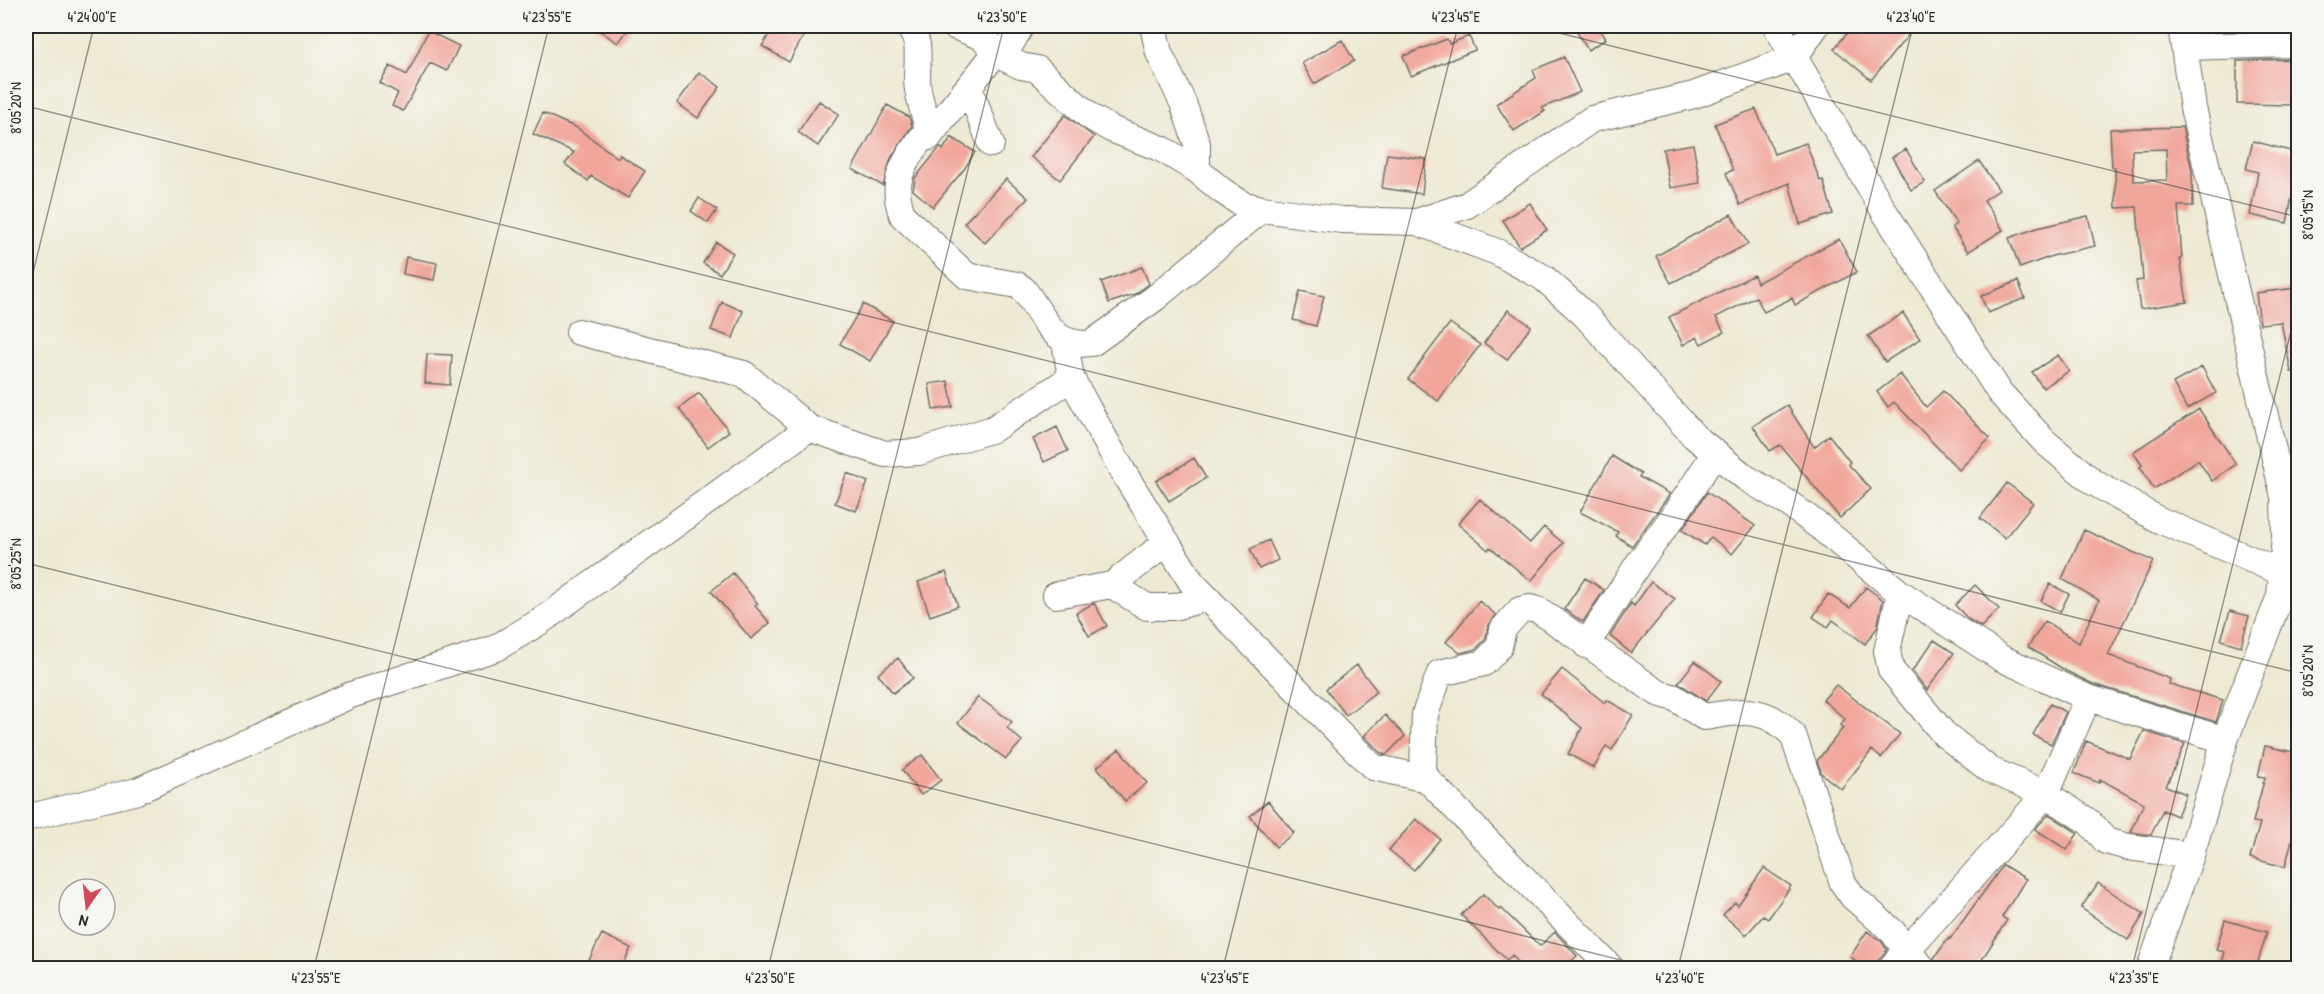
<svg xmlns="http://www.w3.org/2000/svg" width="2324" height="994" font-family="'Patrick Hand',sans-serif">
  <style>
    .building { fill: #f1a69b; fill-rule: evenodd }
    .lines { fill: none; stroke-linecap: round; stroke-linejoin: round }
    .minor-casing { stroke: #6f6e66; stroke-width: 28 }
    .minor { stroke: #fff; stroke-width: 26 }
    .ticks { fill: none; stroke: #2b2b2b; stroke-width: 1.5; stroke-opacity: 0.45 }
    .neatline { fill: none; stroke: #2b2b2b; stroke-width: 2 }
    .ticks-label { font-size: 15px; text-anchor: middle; fill: #2b2b2b }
  </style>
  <rect width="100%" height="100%" fill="#f6f6f2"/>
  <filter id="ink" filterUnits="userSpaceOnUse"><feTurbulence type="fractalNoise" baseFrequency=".0167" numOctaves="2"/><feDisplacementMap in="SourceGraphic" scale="12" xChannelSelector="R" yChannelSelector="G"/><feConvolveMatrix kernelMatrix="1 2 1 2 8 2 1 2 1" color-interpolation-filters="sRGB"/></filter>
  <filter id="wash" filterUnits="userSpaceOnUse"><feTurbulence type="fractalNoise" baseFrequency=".008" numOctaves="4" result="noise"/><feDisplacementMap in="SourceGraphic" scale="24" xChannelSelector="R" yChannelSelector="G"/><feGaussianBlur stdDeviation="1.35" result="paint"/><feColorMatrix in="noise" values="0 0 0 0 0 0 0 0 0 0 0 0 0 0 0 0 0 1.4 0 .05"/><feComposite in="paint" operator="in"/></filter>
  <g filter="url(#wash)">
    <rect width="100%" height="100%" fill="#eee9d3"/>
    <g id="blocks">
      <!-- building -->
      <path class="building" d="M 593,26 L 631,26 L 618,43 Z
        M 774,26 L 809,26 L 789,62 L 762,46 Z
        M 1585,26 L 1598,26 L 1606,39 L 1588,50 L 1576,31 Z
        M 1853,26 L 1916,26 L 1871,80 L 1834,49 Z
        M 428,31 L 459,46 L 447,71 L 430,63 L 403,111 L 392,106 L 398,93 L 380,83 L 390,66 L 407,75 Z
        M 1469,36 L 1475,50 L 1411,76 L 1403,56 L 1447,39 L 1449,44 Z
        M 1342,40 L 1354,61 L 1314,84 L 1302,63 Z
        M 1564,57 L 1580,92 L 1542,108 L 1545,111 L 1514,131 L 1496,104 L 1536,78 L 1533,70 Z
        M 2298,59 L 2298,105 L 2237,104 L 2237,61 Z
        M 699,72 L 720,87 L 698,118 L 677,103 Z
        M 819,101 L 839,114 L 818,146 L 798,132 Z
        M 887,105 L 909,117 L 912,126 L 891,158 L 883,186 L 852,169 Z
        M 1756,109 L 1774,154 L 1806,143 L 1820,181 L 1823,180 L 1833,214 L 1800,224 L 1789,183 L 1740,205 L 1726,173 L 1733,170 L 1715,124 Z
        M 543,113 L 577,128 L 618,158 L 620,155 L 645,171 L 628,198 L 591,176 L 588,181 L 565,164 L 574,152 L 533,134 Z
        M 1065,115 L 1094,137 L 1060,180 L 1031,157 Z
        M 2182,127 L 2192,170 L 2193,206 L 2178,206 L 2182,259 L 2180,259 L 2187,302 L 2140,309 L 2136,281 L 2143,280 L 2137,207 L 2116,208 L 2115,167 L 2112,167 L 2110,129 ZM 2166,149 L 2167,180 L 2133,181 L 2132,150 Z
        M 951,137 L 975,152 L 965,168 L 933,207 L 913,190 L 915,178 L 940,147 L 943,150 Z
        M 2253,141 L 2298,153 L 2298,182 L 2295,181 L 2287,223 L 2250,215 L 2258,172 L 2246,169 Z
        M 1693,144 L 1700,183 L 1670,188 L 1663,149 Z
        M 1906,149 L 1925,182 L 1911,190 L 1892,157 Z
        M 1387,154 L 1426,159 L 1422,194 L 1382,188 Z
        M 1979,161 L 1999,190 L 1984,200 L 2003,230 L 1968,252 L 1952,227 L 1957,224 L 1935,191 Z
        M 1006,179 L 1028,198 L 985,243 L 964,223 Z
        M 699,198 L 717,210 L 708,223 L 691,211 Z
        M 1530,203 L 1547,230 L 1520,247 L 1503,220 Z
        M 1731,214 L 1748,244 L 1671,283 L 1656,256 Z
        M 2088,216 L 2095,246 L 2052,256 L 2020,268 L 2009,238 L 2037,228 Z
        M 1839,239 L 1857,272 L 1795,305 L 1792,298 L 1764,312 L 1756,297 L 1716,317 L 1724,332 L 1701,344 L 1697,337 L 1683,345 L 1669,317 L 1754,275 L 1757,283 Z
        M 716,242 L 733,253 L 720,274 L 703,263 Z
        M 406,257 L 437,263 L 434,280 L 403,274 Z
        M 1142,267 L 1149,284 L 1135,294 L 1109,303 L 1101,282 Z
        M 2018,281 L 2025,298 L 1988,313 L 1981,296 Z
        M 2296,288 L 2298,309 L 2298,372 L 2291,372 L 2281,322 L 2260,324 L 2256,293 Z
        M 1300,291 L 1324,296 L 1316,326 L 1293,320 Z
        M 722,302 L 743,311 L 733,338 L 711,330 Z
        M 863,304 L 893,321 L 870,361 L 840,344 Z
        M 1508,310 L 1531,326 L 1507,360 L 1484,343 Z
        M 1903,313 L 1920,339 L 1885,362 L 1868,336 Z
        M 1450,323 L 1480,345 L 1438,401 L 1408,379 Z
        M 427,354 L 452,355 L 450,385 L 425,383 Z
        M 2058,355 L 2069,371 L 2043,388 L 2032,372 Z
        M 2202,367 L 2216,393 L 2187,409 L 2173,383 Z
        M 1900,374 L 1926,407 L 1943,391 L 1990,438 L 1959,470 L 1894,402 L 1888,407 L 1877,392 Z
        M 948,381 L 953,407 L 933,410 L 929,384 Z
        M 699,393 L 729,431 L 708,447 L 679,409 Z
        M 1787,405 L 1814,447 L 1829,435 L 1850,462 L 1848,464 L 1871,489 L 1840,518 L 1780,445 L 1770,451 L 1753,426 Z
        M 2199,409 L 2236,464 L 2212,481 L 2198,460 L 2154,489 L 2140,467 L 2142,465 L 2133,452 Z
        M 1057,427 L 1068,451 L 1044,462 L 1033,439 Z
        M 1612,456 L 1641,474 L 1639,477 L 1670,494 L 1632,546 L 1616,536 L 1618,532 L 1580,512 Z
        M 1194,458 L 1206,478 L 1169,501 L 1156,481 Z
        M 847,473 L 868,482 L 856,511 L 835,503 Z
        M 2007,483 L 2033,503 L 2005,538 L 1980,518 Z
        M 1707,492 L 1755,526 L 1732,554 L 1711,537 L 1705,545 L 1682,530 Z
        M 1480,499 L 1530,543 L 1544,527 L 1563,543 L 1531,581 L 1490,547 L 1488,550 L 1458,524 Z
        M 2084,530 L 2153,561 L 2108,655 L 2170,679 L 2169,684 L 2223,700 L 2216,722 L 2093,684 L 2066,671 L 2028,647 L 2045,621 L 2079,643 L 2099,600 L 2062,579 Z
        M 1269,540 L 1278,560 L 1259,569 L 1250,549 Z
        M 946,572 L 958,606 L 930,616 L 918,582 Z
        M 733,573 L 758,604 L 755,606 L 770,623 L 751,639 L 711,591 Z
        M 1585,578 L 1604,590 L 1583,622 L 1564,609 Z
        M 1651,582 L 1675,599 L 1631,653 L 1610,636 L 1631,603 L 1634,606 Z
        M 2050,584 L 2069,594 L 2060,612 L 2041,601 Z
        M 1975,585 L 1999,609 L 1981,627 L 1968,619 L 1955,605 Z
        M 1866,587 L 1883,600 L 1877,628 L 1865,644 L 1833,620 L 1828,627 L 1813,617 L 1828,594 L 1850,608 Z
        M 1479,601 L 1496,615 L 1489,625 L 1485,640 L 1476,649 L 1460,653 L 1446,642 Z
        M 1094,603 L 1107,626 L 1089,636 L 1076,613 Z
        M 2230,611 L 2249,616 L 2241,646 L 2221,640 Z
        M 1934,640 L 1954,653 L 1927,690 L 1912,671 Z
        M 898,658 L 913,678 L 893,693 L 878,674 Z
        M 1695,661 L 1721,681 L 1706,701 L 1678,683 Z
        M 1357,665 L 1377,691 L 1346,715 L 1326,689 Z
        M 1562,669 L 1605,703 L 1607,700 L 1633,715 L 1612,750 L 1606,746 L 1594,768 L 1568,754 L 1582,728 L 1541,694 Z
        M 1836,685 L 1900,734 L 1881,758 L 1872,750 L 1841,789 L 1822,774 L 1817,761 L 1843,728 L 1840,725 L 1845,719 L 1823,700 Z
        M 978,697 L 1012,722 L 1007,728 L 1022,741 L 1006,759 L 958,723 Z
        M 2050,704 L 2066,712 L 2051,744 L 2033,735 Z
        M 1385,715 L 1405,736 L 1386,755 L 1381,753 L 1364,736 Z
        M 2144,731 L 2185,744 L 2166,786 L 2186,794 L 2177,816 L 2163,810 L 2151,835 L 2131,832 L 2144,803 L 2100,779 L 2099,783 L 2074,773 L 2086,741 L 2130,759 Z
        M 2265,746 L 2298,753 L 2298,772 L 2294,793 L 2298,794 L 2298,833 L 2296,833 L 2292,840 L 2285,867 L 2250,858 L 2260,823 L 2253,822 L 2265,777 L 2258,776 Z
        M 1119,749 L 1147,783 L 1125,801 L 1097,767 Z
        M 922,755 L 941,780 L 921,795 L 902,770 Z
        M 1268,801 L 1294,833 L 1276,847 L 1250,816 Z
        M 2049,814 L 2078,833 L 2067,850 L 2035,829 Z
        M 1416,819 L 1440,839 L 1414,870 L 1389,850 Z
        M 2003,865 L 2026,879 L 2002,917 L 2007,920 L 1976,969 L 1938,969 L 1934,958 L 1949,938 L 1950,939 Z
        M 1764,868 L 1791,886 L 1768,919 L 1763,916 L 1746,935 L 1723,915 L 1735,902 L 1738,905 Z
        M 2098,883 L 2144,914 L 2128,940 L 2081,908 Z
        M 1483,894 L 1499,910 L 1501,908 L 1540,946 L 1555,932 L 1577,956 L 1562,969 L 1524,969 L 1512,955 L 1507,960 L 1461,915 Z
        M 2225,920 L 2267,932 L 2256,969 L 2220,969 L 2225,952 L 2216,950 Z
        M 1867,931 L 1882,942 L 1887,950 L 1879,959 L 1876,969 L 1869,969 L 1850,957 Z
        M 602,934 L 631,948 L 621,969 L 597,969 L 587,964 Z"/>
    </g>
  </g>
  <g filter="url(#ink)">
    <use href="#blocks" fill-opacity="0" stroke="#6f6e66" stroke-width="1.5"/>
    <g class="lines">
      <defs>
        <path id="minor" d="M 907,26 C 925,41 914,69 918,90 C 921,106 927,120 929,137 L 923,136 C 904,161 889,184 903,216 L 967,276 L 1017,285 L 1023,289 C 1044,315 1051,349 1092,343 L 1155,298 L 1262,209
          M 954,26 L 982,37 L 1003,57 L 1021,66 L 1037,69 L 1089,116 L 1111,129 L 1162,149 L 1197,170 L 1221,190 L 1242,204 L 1262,209 L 1342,220 L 1417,222 L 1497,252 L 1544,278 L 1584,314 L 1694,436 L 1746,478 L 1788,503 L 1820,527 L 1900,593 L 2001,658 L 2088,698 L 2225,740
          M 1153,26 L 1159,53 L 1183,103 L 1197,144 L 1197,170
          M 1776,26 L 1884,211 L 2000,393 L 2045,442 L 2093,482 L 2157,519 L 2283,573 L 2298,570
          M 2184,47 L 2298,44
          M 1003,57 L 1021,26
          M 969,88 L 991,144
          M 929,137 C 951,107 975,80 997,51
          M 1417,222 L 1467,205 L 1592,119 L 1694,95 L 1794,58 L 1816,26
          M 579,332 L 744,374 L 809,428 L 885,454 L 919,452 L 993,429 L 1071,378
          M 1065,341 L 1071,378 L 1123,472 L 1192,583 L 1373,767 L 1427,779
          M 1112,585 L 1167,542
          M 1900,593 L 1887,651 L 1891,670 L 1944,734 L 1990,770 L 2046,794 L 2089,822 L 2106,841 L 2128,847 L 2191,855
          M 1056,595 L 1112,585 L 1147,607 L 1174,607 L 1207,598
          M 1586,645 L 1640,561 L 1675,514 L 1715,453
          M 26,818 L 137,791 L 351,695 L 496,648 L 541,621 L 809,428
          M 1611,968 L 1427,779 L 1423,769 L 1425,714 L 1440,673 L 1484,663 L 1499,647 L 1503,629 L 1520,610 L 1530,608 L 1540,611 L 1658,693 L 1675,698 L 1704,717 C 1742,711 1764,705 1793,735 L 1843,883 L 1853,897 L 1893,932 L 1906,951 L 1923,968
          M 1891,968 L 2046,794 L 2088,698
          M 2150,968 L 2191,855 L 2225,740 L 2280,596 L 2285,536 L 2284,497 L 2193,108 L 2181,26"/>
      </defs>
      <!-- minor casing -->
      <use href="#minor" class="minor-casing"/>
      <!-- minor -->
      <use href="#minor" class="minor"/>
    </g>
  </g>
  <!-- ticks -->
  <path class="ticks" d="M 1531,26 L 2298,217M 26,106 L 2298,673M 26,301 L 94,26M 26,563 L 1653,968M 314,968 L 549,26M 768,968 L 1004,26M 1223,968 L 1458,26M 1678,968 L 1913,26M 2132,968 L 2298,303"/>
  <!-- margin -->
  <rect width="2324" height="994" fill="none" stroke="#f6f6f2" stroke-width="66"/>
  <!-- north arrow -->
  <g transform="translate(87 907) rotate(194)"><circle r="28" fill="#f6f6f2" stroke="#a5a5a2" stroke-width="1.5"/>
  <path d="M0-4.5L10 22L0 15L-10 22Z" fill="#d1495b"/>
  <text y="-9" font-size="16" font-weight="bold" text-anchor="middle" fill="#2b2b2b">N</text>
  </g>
  <rect x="33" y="33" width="2258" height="928" class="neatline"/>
  <g class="ticks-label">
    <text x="92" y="22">4°24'00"E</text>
    <text x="547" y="22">4°23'55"E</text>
    <text x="1002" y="22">4°23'50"E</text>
    <text x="1456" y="22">4°23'45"E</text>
    <text x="1911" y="22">4°23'40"E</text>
    <text transform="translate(16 108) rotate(-90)" y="5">8°05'20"N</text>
    <text transform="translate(2308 215) rotate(-90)" y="5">8°05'15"N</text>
    <text transform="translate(16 564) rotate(-90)" y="5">8°05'25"N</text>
    <text transform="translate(2308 671) rotate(-90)" y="5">8°05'20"N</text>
    <text x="316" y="983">4°23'55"E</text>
    <text x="770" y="983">4°23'50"E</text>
    <text x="1225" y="983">4°23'45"E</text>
    <text x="1680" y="983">4°23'40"E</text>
    <text x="2134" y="983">4°23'35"E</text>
  </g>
</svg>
